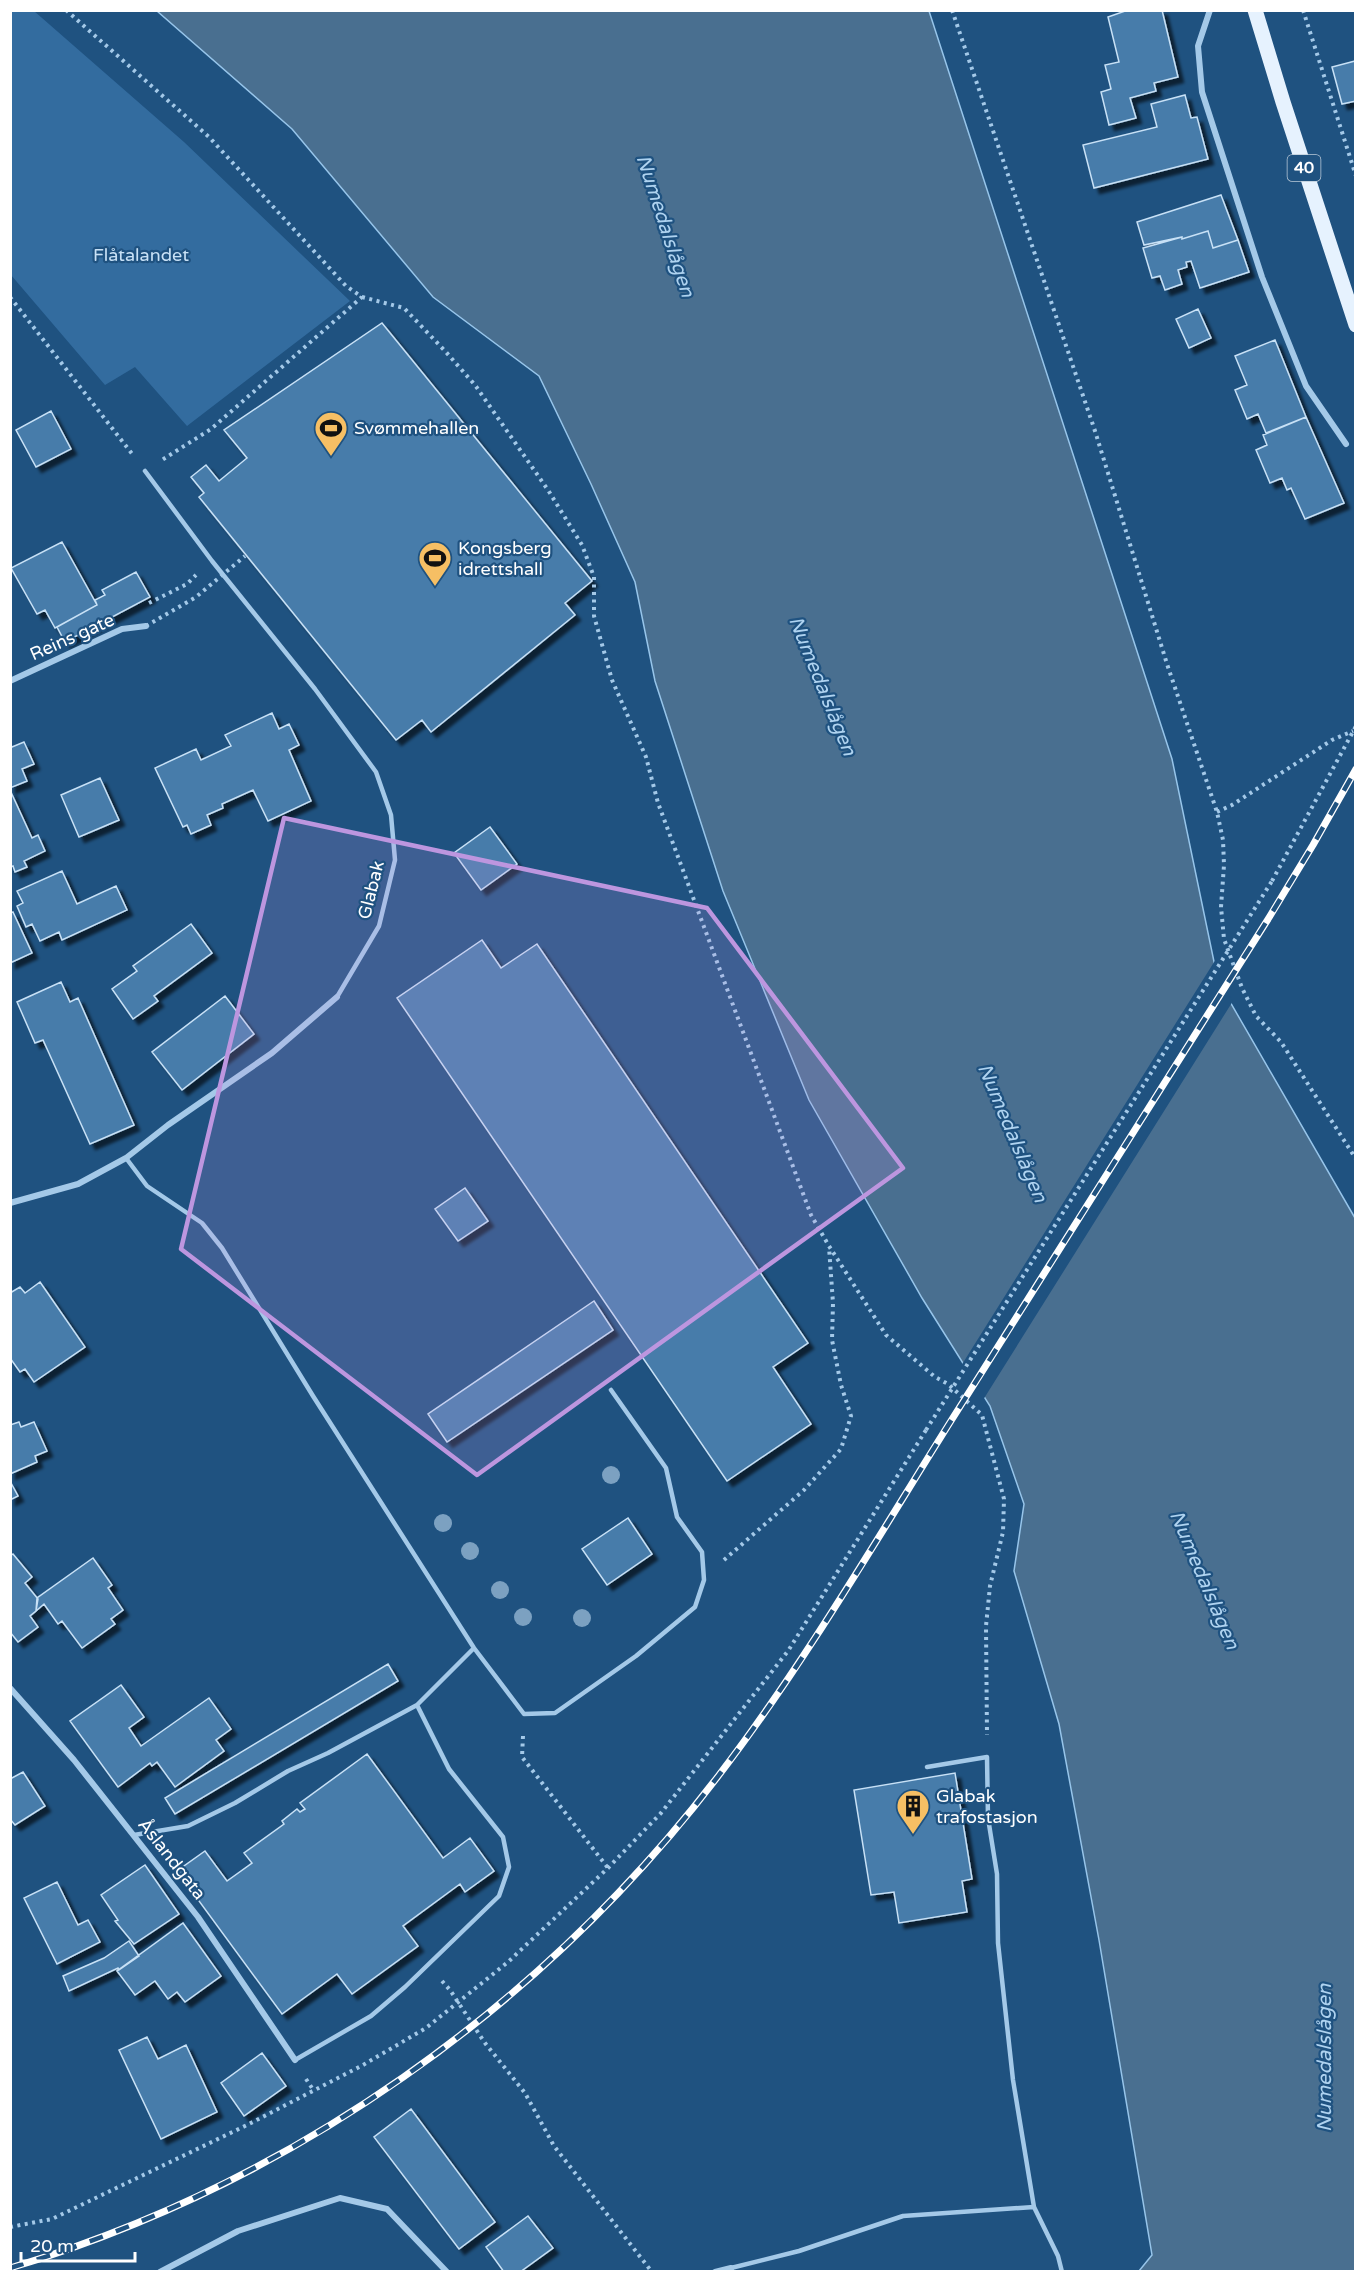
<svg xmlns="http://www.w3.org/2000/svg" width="1366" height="2282" font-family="'Varela Round',sans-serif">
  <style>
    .green { fill: #336c9f }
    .water { fill: #496f90; stroke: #97c5ea; stroke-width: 1.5 }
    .pier { fill: #1f5280 }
    .building { fill: #477caa; stroke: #c8e1f6; stroke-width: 1.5; filter: url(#shadow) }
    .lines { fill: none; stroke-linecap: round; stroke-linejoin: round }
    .path { stroke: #a4c9e8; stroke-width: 4; stroke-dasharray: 3 4.5; stroke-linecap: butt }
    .service { stroke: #a4c9e8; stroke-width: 4.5 }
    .minor { stroke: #a4c9e8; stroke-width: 6 }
    .primary { stroke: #e6f2fe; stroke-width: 15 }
    .rail-casing { stroke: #fff; stroke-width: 7 }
    .rail { stroke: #1f5280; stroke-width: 4.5; stroke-dasharray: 14; stroke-linecap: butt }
    .path-bridge { stroke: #a4c9e8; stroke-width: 4; stroke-dasharray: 3 4.5; stroke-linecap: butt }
    .tree { fill: #7ca1c1 }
    .marked { fill: #bd96df; fill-opacity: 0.2; stroke: #bd96df; stroke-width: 4.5; stroke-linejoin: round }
    .labels { text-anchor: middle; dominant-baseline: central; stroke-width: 4.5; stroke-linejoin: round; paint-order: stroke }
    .shield { fill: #1f5280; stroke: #bccbd9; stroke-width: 1.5 }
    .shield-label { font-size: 16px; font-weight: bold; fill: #fff }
    .park-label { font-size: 18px; fill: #c8e1f6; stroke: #1f5280 }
    .poi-label { font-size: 18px; fill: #fff; stroke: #1f5280; text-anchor: start }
    .street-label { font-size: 18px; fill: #fff; stroke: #1f5280 }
    .water-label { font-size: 20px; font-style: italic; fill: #afd3f0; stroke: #1f5280 }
  </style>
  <defs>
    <filter id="shadow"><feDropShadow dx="5.5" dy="5.5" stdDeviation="1.5" flood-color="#0009"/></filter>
  </defs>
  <rect width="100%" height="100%" fill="#1f5280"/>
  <!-- green -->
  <path class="green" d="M 10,11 L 34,11 L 184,142 L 350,301 L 187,426 L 135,367 L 105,385 L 11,275 Z"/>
  <!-- water -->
  <path class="water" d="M 157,11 L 929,11 L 1172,759 L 1218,981 L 1355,1218 L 1355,2271 L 1139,2271 L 1152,2255 L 1099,1940 L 1059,1724 L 1014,1571 L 1024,1504 L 990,1406 L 922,1298 L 809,1100 L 723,891 L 655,681 L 635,582 L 591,484 L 539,376 L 433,297 L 292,129 Z"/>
  <!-- pier -->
  <path class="pier" d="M 1216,959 L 1220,980 L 1233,1001 L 983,1400 L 961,1366 Z"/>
  <!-- building -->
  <path class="building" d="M 1128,10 L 1162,10 L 1178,77 L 1154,83 L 1156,91 L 1130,98 L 1136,118 L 1109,125 L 1101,92 L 1111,89 L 1105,65 L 1119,62 L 1108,17 Z
    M 1355,61 L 1356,101 L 1342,104 L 1332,67 Z
    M 1185,95 L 1191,118 L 1197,117 L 1208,159 L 1094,188 L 1083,145 L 1157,127 L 1151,104 Z
    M 1221,195 L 1238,240 L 1213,248 L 1208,231 L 1182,239 L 1182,237 L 1144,245 L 1137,222 Z
    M 1208,231 L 1213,248 L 1238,240 L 1249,272 L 1200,288 L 1191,261 L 1186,262 L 1187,267 L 1178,270 L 1182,284 L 1165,290 L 1160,276 L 1152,278 L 1143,248 L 1182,237 L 1182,239 Z
    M 1198,309 L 1211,338 L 1189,348 L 1176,319 Z
    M 382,323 L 592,581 L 565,603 L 575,615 L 431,732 L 422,720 L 396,740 L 199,497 L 204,493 L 191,477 L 206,465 L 219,481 L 247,458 L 224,430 Z
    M 1275,340 L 1306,417 L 1266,433 L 1258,414 L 1247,419 L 1235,390 L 1247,385 L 1235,356 Z
    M 51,411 L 71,449 L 36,467 L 16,430 Z
    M 1306,417 L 1344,503 L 1305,519 L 1291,488 L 1287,490 L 1282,478 L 1270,483 L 1256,450 L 1267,445 L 1263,435 Z
    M 62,542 L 97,605 L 55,628 L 45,610 L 37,614 L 11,568 Z
    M 136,572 L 150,597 L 65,642 L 57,627 L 97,605 L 95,600 L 105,595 L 102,590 Z
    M 272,713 L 279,729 L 289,724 L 299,745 L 289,750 L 311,801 L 268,821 L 253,790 L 222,804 L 223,808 L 207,815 L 211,825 L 191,834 L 187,825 L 183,827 L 155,768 L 196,749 L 201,760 L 231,746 L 225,735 Z
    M 24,742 L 34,764 L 22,769 L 27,781 L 10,788 L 10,743 L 12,747 Z
    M 100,778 L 119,820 L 79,837 L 61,795 Z
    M 10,790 L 32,838 L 38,835 L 45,851 L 24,861 L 27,867 L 15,872 L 13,866 L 10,867 Z
    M 490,827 L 517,864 L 481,890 L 454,853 Z
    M 62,871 L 77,904 L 116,886 L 127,910 L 62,940 L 59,932 L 40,941 L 32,924 L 26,927 L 17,906 L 23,903 L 17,891 Z
    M 13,912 L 32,953 L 10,963 L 10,913 Z
    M 191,924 L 212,953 L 154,996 L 158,1001 L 133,1019 L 112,989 L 137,971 L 133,966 Z
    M 482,940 L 501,968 L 537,944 L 808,1343 L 773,1367 L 811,1424 L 727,1481 L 397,998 Z
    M 61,982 L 70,1002 L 78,998 L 134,1125 L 90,1144 L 43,1040 L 35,1043 L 17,1002 Z
    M 225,996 L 254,1034 L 182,1090 L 152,1052 Z
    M 465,1188 L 488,1221 L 458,1241 L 435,1209 Z
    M 40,1282 L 85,1347 L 34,1382 L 25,1369 L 20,1372 L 10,1358 L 10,1293 L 20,1287 L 25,1293 Z
    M 594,1301 L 613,1330 L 447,1442 L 428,1414 Z
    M 19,1422 L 21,1427 L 34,1422 L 47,1451 L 35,1456 L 37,1462 L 10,1474 L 10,1425 Z
    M 10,1481 L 18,1496 L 10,1500 Z
    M 628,1518 L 652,1554 L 607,1585 L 582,1549 Z
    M 13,1554 L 32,1577 L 25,1583 L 38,1599 L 36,1611 L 30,1616 L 38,1627 L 18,1642 L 10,1632 L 10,1556 Z
    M 93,1558 L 112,1585 L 108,1588 L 123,1610 L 111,1619 L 115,1624 L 82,1648 L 62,1621 L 58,1624 L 44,1604 L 36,1611 L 37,1598 Z
    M 388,1664 L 398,1681 L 175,1814 L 165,1798 Z
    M 121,1685 L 144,1717 L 129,1728 L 141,1746 L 209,1698 L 231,1729 L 216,1740 L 224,1751 L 175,1787 L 157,1762 L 152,1766 L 150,1763 L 118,1787 L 70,1721 Z
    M 367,1754 L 443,1858 L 470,1838 L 494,1871 L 465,1892 L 460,1884 L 403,1926 L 418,1946 L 352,1994 L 337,1974 L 282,2014 L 177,1871 L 205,1851 L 227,1881 L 252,1863 L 244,1853 L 284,1824 L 282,1821 L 297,1809 L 300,1812 L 305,1809 L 300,1803 Z
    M 23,1772 L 45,1806 L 15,1825 L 10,1819 L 10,1779 Z
    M 955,1773 L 972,1879 L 962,1881 L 967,1912 L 899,1923 L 894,1892 L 871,1895 L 854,1790 Z
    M 145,1865 L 179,1914 L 134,1944 L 115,1921 L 118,1920 L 101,1895 Z
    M 57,1882 L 78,1925 L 88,1920 L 100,1942 L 57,1964 L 24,1898 Z
    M 183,1923 L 221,1976 L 185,2002 L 177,1992 L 168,1999 L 155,1981 L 135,1995 L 117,1971 Z
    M 129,1941 L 139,1956 L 119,1970 L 118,1968 L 69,1991 L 63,1976 L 104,1958 Z
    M 147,2037 L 158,2059 L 186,2045 L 217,2112 L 161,2139 L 119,2050 Z
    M 262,2053 L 286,2086 L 244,2116 L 221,2083 Z
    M 411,2109 L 495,2222 L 459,2249 L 374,2137 Z
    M 528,2216 L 553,2248 L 520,2272 L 504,2272 L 486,2247 Z"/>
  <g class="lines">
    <!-- path -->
    <path class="path" d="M 66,10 L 209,137 L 346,286 L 362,297 L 211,429 L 162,460
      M 952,10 L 1095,431 L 1167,664 L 1217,812 L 1223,840 L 1224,865 L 1221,907 L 1224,939 L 1242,988 L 1256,1016 L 1281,1042 L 1356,1159
      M 1303,10 L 1356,176
      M 10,297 L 133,455
      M 362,297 L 404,308 L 446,352 L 475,385 L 548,490 L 582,545 L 594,577 L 594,616 L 612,680 L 646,757 L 658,803 L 811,1215 L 829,1246 L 886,1335 L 935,1377 L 948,1384 L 982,1415 L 1004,1499 L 1003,1532 L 990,1586 L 986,1626 L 987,1735
      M 149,603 L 187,584 L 196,575
      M 1217,812 L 1232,805 L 1332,740 L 1353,731
      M 1272,881 L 1356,726
      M 724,1560 L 804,1490 L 841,1449 L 851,1416 L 841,1385 L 832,1340 L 833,1303 L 829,1247
      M 523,1736 L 522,1757 L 608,1868
      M 442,1981 L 450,1990 L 485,2043 L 525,2093 L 554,2146 L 652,2272
      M 306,2079 L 314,2091
      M 10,2227 L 52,2219 L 247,2125 L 363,2065 L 426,2028 L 508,1962 L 608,1868 L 661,1813 L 788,1651 L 926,1430"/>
    <!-- service -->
    <path class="service" d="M 145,471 L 212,561 L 315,689 L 376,772 L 391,815 L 395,860 L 379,926 L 337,997
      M 126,1158 L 147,1186 L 202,1223 L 222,1248 L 313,1396 L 474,1648 L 524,1714 L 555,1713 L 636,1656 L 695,1607 L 704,1580 L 702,1552 L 677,1517 L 666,1468 L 611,1390
      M 417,1705 L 474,1648
      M 927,1767 L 987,1757 L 988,1818 L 997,1874 L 998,1943 L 1013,2080 L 1034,2207 L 1058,2256 L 1062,2272
      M 134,1835 L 188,1826 L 235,1803 L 288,1771 L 328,1753 L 417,1705 L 449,1769 L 503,1837 L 509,1867 L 499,1896 L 405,1987 L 371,2016 L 295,2060
      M 732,2272 L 731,2268 L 799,2251 L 903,2216 L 1034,2207"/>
    <!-- minor -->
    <path class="minor" d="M 1210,10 L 1198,46 L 1202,92 L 1262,277 L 1306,386 L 1346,444
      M 10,681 L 122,629 L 146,626
      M 10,1203 L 78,1184 L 126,1158 L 168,1125 L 272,1053 L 337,997
      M 10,1688 L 74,1760 L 198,1917 L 295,2060
      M 160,2272 L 238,2231 L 340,2198 L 387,2209 L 447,2272
      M 715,2272 L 731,2268"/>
    <!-- primary -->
    <path class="primary" d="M 1255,10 L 1283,102 L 1356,325"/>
    <defs>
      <path id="rail" d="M 10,2268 C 291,2184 542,2007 719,1775 C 804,1664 875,1542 949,1424 C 1056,1255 1163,1085 1270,916 L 1313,845 L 1356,769"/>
    </defs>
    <!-- rail casing -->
    <use href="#rail" class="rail-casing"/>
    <!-- rail -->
    <use href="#rail" class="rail"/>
    <!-- path-bridge -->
    <path class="path-bridge" d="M 146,626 L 196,597 L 245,556
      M 926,1430 L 1272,881"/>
  </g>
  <!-- trees -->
  <g class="tree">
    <circle cx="611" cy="1475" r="9"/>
    <circle cx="443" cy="1523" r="9"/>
    <circle cx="470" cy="1551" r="9"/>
    <circle cx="500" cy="1590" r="9"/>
    <circle cx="523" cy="1617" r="9"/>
    <circle cx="582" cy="1618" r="9"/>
  </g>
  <!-- marked area -->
  <path class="marked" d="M 284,818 L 707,908 L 903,1168 L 477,1475 L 181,1249 Z"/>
  <!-- icons -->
  <defs>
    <symbol id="stadium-pin" viewBox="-11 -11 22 30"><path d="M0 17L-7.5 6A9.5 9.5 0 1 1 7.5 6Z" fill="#f6bf64" stroke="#1f5280"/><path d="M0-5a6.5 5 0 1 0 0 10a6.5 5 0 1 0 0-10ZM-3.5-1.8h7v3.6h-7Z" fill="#111"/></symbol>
    <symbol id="building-pin" viewBox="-11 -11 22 30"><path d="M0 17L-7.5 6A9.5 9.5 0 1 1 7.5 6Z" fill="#f6bf64" stroke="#1f5280"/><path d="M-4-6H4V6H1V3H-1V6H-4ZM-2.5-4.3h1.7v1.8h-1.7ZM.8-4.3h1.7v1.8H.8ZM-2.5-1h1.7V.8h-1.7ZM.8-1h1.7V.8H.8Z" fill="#111"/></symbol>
  </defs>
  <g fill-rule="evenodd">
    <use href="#stadium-pin" x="312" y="409" width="38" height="52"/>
    <use href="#stadium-pin" x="416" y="539" width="38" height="52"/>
    <use href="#building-pin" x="894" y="1787" width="38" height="52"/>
  </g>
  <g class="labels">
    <!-- shield labels -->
    <rect class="shield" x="1287.5" y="155" width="33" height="26" rx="4.5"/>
    <g class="shield-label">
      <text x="1304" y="168">40</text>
    </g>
    <!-- park labels -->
    <g class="park-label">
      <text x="141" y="255">Flåtalandet</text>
    </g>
    <!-- poi labels -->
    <g class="poi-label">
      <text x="354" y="428">Svømmehallen</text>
      <text x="458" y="548">Kongsberg<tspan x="458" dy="21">idrettshall</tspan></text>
      <text x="936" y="1796">Glabak<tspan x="936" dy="21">trafostasjon</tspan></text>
    </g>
    <!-- street labels -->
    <g class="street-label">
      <text transform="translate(72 637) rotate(-24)">Reins gate</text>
      <text transform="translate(371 890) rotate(-76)">Glabak</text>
      <text transform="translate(172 1859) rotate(52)">Åslandgata</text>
    </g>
    <!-- water labels -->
    <g class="water-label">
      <text transform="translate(665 226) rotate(72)">Numedalslågen</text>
      <text transform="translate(822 686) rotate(68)">Numedalslågen</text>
      <text transform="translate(1012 1133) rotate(67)">Numedalslågen</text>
      <text transform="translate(1204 1580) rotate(67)">Numedalslågen</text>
      <text transform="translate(1325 2058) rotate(-90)">Numedalslågen</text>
    </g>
  </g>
  <!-- border -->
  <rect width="1366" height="2282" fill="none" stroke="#ffffff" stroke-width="24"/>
  <!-- scale -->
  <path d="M21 2252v9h114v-9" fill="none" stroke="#ffffff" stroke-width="3"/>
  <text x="30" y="2252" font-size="18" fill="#ffffff" stroke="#1f5280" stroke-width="4.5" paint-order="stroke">20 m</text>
</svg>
